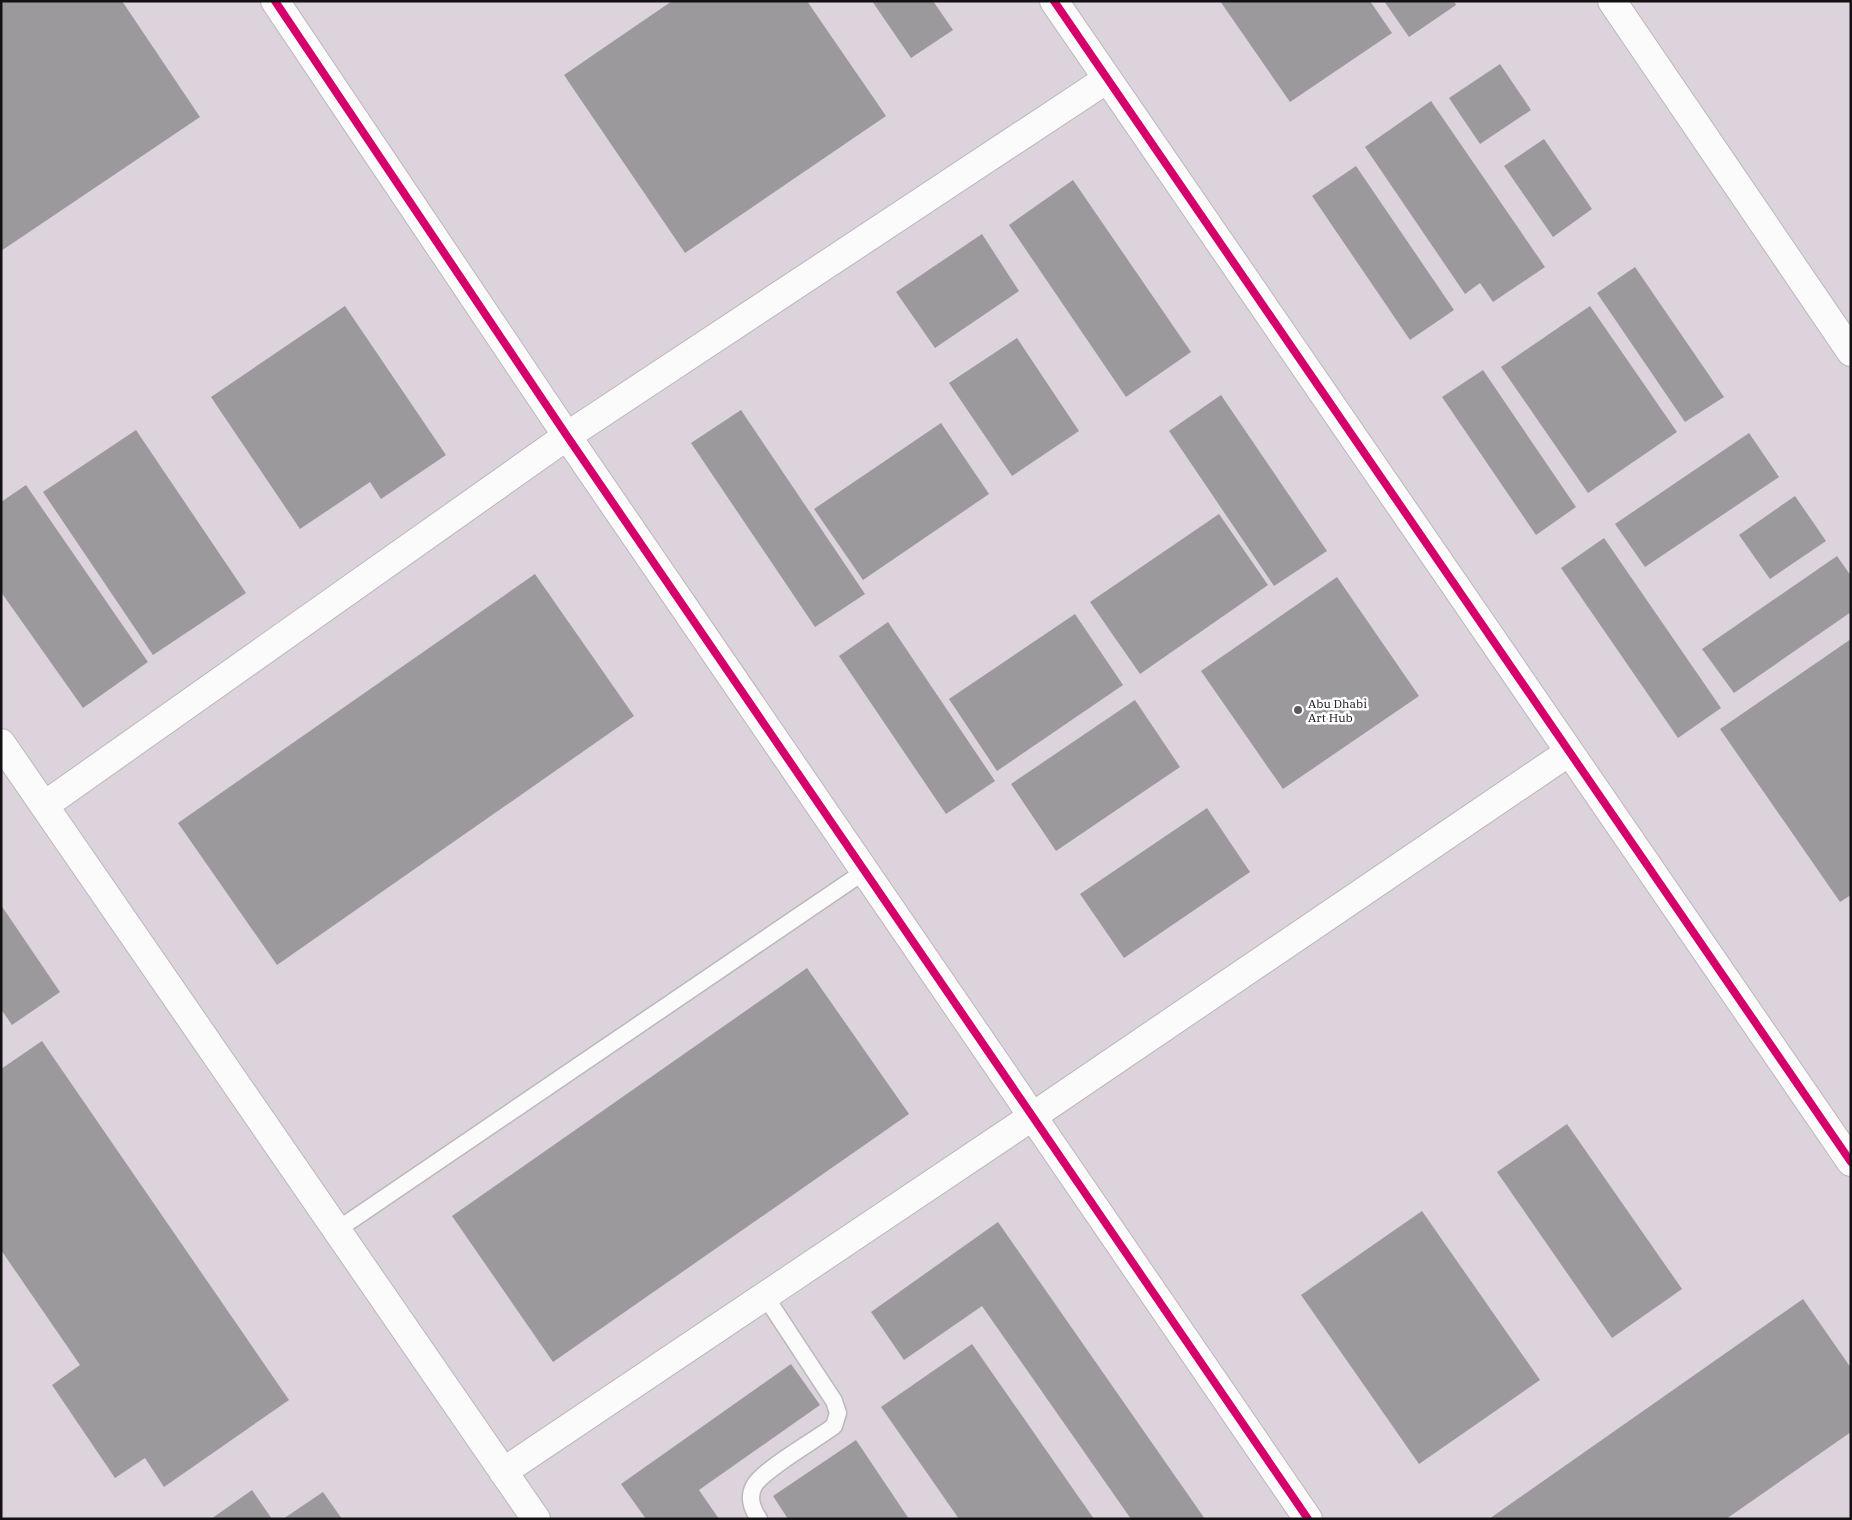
<svg xmlns="http://www.w3.org/2000/svg" width="1852" height="1520" font-family="'IBM Plex Serif',serif">
  <style>
    .built { fill: #dcd3dd }
    .building { fill: #9c999d }
    .lines { fill: none; stroke-linecap: round; stroke-linejoin: round }
    .lane-casing { stroke: #bbb8bc; stroke-width: 19 }
    .street-casing { stroke: #bbb8bc; stroke-width: 30 }
    .lane { stroke: #fbfbfb; stroke-width: 16 }
    .street { stroke: #fbfbfb; stroke-width: 28 }
    .cycleway-casing { stroke: #fff; stroke-width: 11 }
    .cycleway { stroke: #d6006c; stroke-width: 8 }
    .poi-dot { fill: #5d5a5d; stroke: #fff; stroke-width: 2 }
    .labels { text-anchor: middle; dominant-baseline: central; stroke-width: 5; stroke-linejoin: round; paint-order: stroke }
    .poi-label { font-size: 12px; fill: #131113; stroke: #fff; text-anchor: start }
  </style>
  <rect width="100%" height="100%" fill="#e6e2e7"/>
  <!-- built -->
  <path class="built" d="M 1,1 L 1851,1 L 1851,1519 L 1,1519 Z"/>
  <!-- building -->
  <path class="building" d="M 1,1 L 122,1 L 200,117 L 1,251 Z
    M 672,1 L 807,1 L 886,116 L 685,253 L 564,75 Z
    M 872,1 L 933,1 L 953,30 L 911,58 Z
    M 1220,1 L 1370,1 L 1392,33 L 1290,102 Z
    M 1384,1 L 1454,1 L 1456,5 L 1409,37 Z
    M 1500,64 L 1531,110 L 1480,144 L 1449,98 Z
    M 1431,101 L 1545,267 L 1493,302 L 1480,283 L 1465,294 L 1365,147 Z
    M 1544,139 L 1592,209 L 1553,237 L 1504,166 Z
    M 1356,166 L 1454,310 L 1410,340 L 1312,196 Z
    M 1073,180 L 1191,352 L 1126,397 L 1009,225 Z
    M 982,234 L 1019,291 L 935,348 L 896,292 Z
    M 1635,267 L 1724,397 L 1685,422 L 1597,293 Z
    M 345,306 L 446,455 L 381,499 L 370,482 L 300,529 L 211,397 Z
    M 1590,306 L 1677,432 L 1588,493 L 1501,367 Z
    M 1017,338 L 1079,431 L 1012,476 L 949,383 Z
    M 1483,370 L 1576,507 L 1536,535 L 1442,397 Z
    M 1221,395 L 1327,551 L 1274,586 L 1169,431 Z
    M 741,410 L 865,594 L 815,627 L 691,443 Z
    M 941,423 L 989,494 L 863,580 L 814,509 Z
    M 136,430 L 246,593 L 153,655 L 43,492 Z
    M 1749,433 L 1779,477 L 1645,567 L 1615,524 Z
    M 26,485 L 148,662 L 83,708 L 1,592 L 1,502 Z
    M 1795,496 L 1826,541 L 1770,579 L 1739,535 Z
    M 1219,514 L 1268,585 L 1140,674 L 1090,602 Z
    M 1604,538 L 1721,708 L 1678,738 L 1561,568 Z
    M 1837,556 L 1851,576 L 1851,612 L 1734,693 L 1702,649 Z
    M 535,574 L 634,716 L 277,965 L 178,823 Z
    M 1337,577 L 1419,696 L 1283,789 L 1201,671 Z
    M 1075,614 L 1123,685 L 997,771 L 949,699 Z
    M 888,622 L 995,781 L 946,814 L 839,656 Z
    M 1851,639 L 1851,895 L 1840,902 L 1720,729 Z
    M 1135,700 L 1180,767 L 1056,851 L 1011,784 Z
    M 1207,808 L 1250,872 L 1124,958 L 1080,894 Z
    M 1,905 L 60,992 L 12,1025 L 1,1009 Z
    M 807,968 L 909,1114 L 553,1362 L 452,1216 Z
    M 42,1041 L 289,1400 L 164,1487 L 145,1458 L 115,1478 L 52,1385 L 80,1365 L 1,1250 L 1,1069 Z
    M 1567,1124 L 1682,1289 L 1612,1338 L 1497,1172 Z
    M 1422,1211 L 1540,1380 L 1419,1464 L 1301,1295 Z
    M 998,1222 L 1205,1519 L 1131,1519 L 982,1306 L 904,1360 L 871,1312 Z
    M 1803,1299 L 1851,1368 L 1851,1432 L 1726,1519 L 1489,1519 Z
    M 972,1344 L 1094,1519 L 959,1519 L 881,1407 Z
    M 791,1364 L 820,1405 L 699,1490 L 719,1519 L 646,1519 L 621,1484 Z
    M 856,1440 L 909,1519 L 788,1519 L 773,1496 Z
    M 252,1490 L 272,1519 L 211,1519 Z
    M 323,1492 L 342,1519 L 283,1519 Z"/>
  <g class="lines">
    <defs>
      <path id="lane" d="M 337,1230 L 865,871
        M 759,1519 C 752,1509 748,1497 754,1486 C 762,1470 817,1439 834,1426 L 838,1413 L 834,1401 L 765,1296"/>
      <path id="street" d="M 275,1 L 567,436 L 1308,1519
        M 1054,1 L 1851,1162
        M 1612,1 L 1851,352
        M 1,743 L 536,1519
        M 45,805 L 567,436 L 1107,79
        M 503,1472 L 1033,1116 L 1569,752"/>
    </defs>
    <!-- lane casing -->
    <use href="#lane" class="lane-casing"/>
    <!-- street casing -->
    <use href="#street" class="street-casing"/>
    <!-- lane -->
    <use href="#lane" class="lane"/>
    <!-- street -->
    <use href="#street" class="street"/>
    <defs>
      <path id="cycleway" d="M 275,1 L 567,436 L 1308,1519
        M 1054,1 L 1851,1162"/>
    </defs>
    <!-- cycleway casing -->
    <use href="#cycleway" class="cycleway-casing"/>
    <!-- cycleway -->
    <use href="#cycleway" class="cycleway"/>
  </g>
  <!-- markers -->
  <circle class="poi-dot" cx="1298" cy="710" r="5"/>
  <g class="labels">
    <!-- poi labels -->
    <g class="poi-label">
      <text x="1308" y="703">Abu Dhabi<tspan x="1308" dy="14">Art Hub</tspan></text>
    </g>
  </g>
  <!-- border -->
  <rect width="1852" height="1520" fill="none" stroke="#131113" stroke-width="5"/>
</svg>
